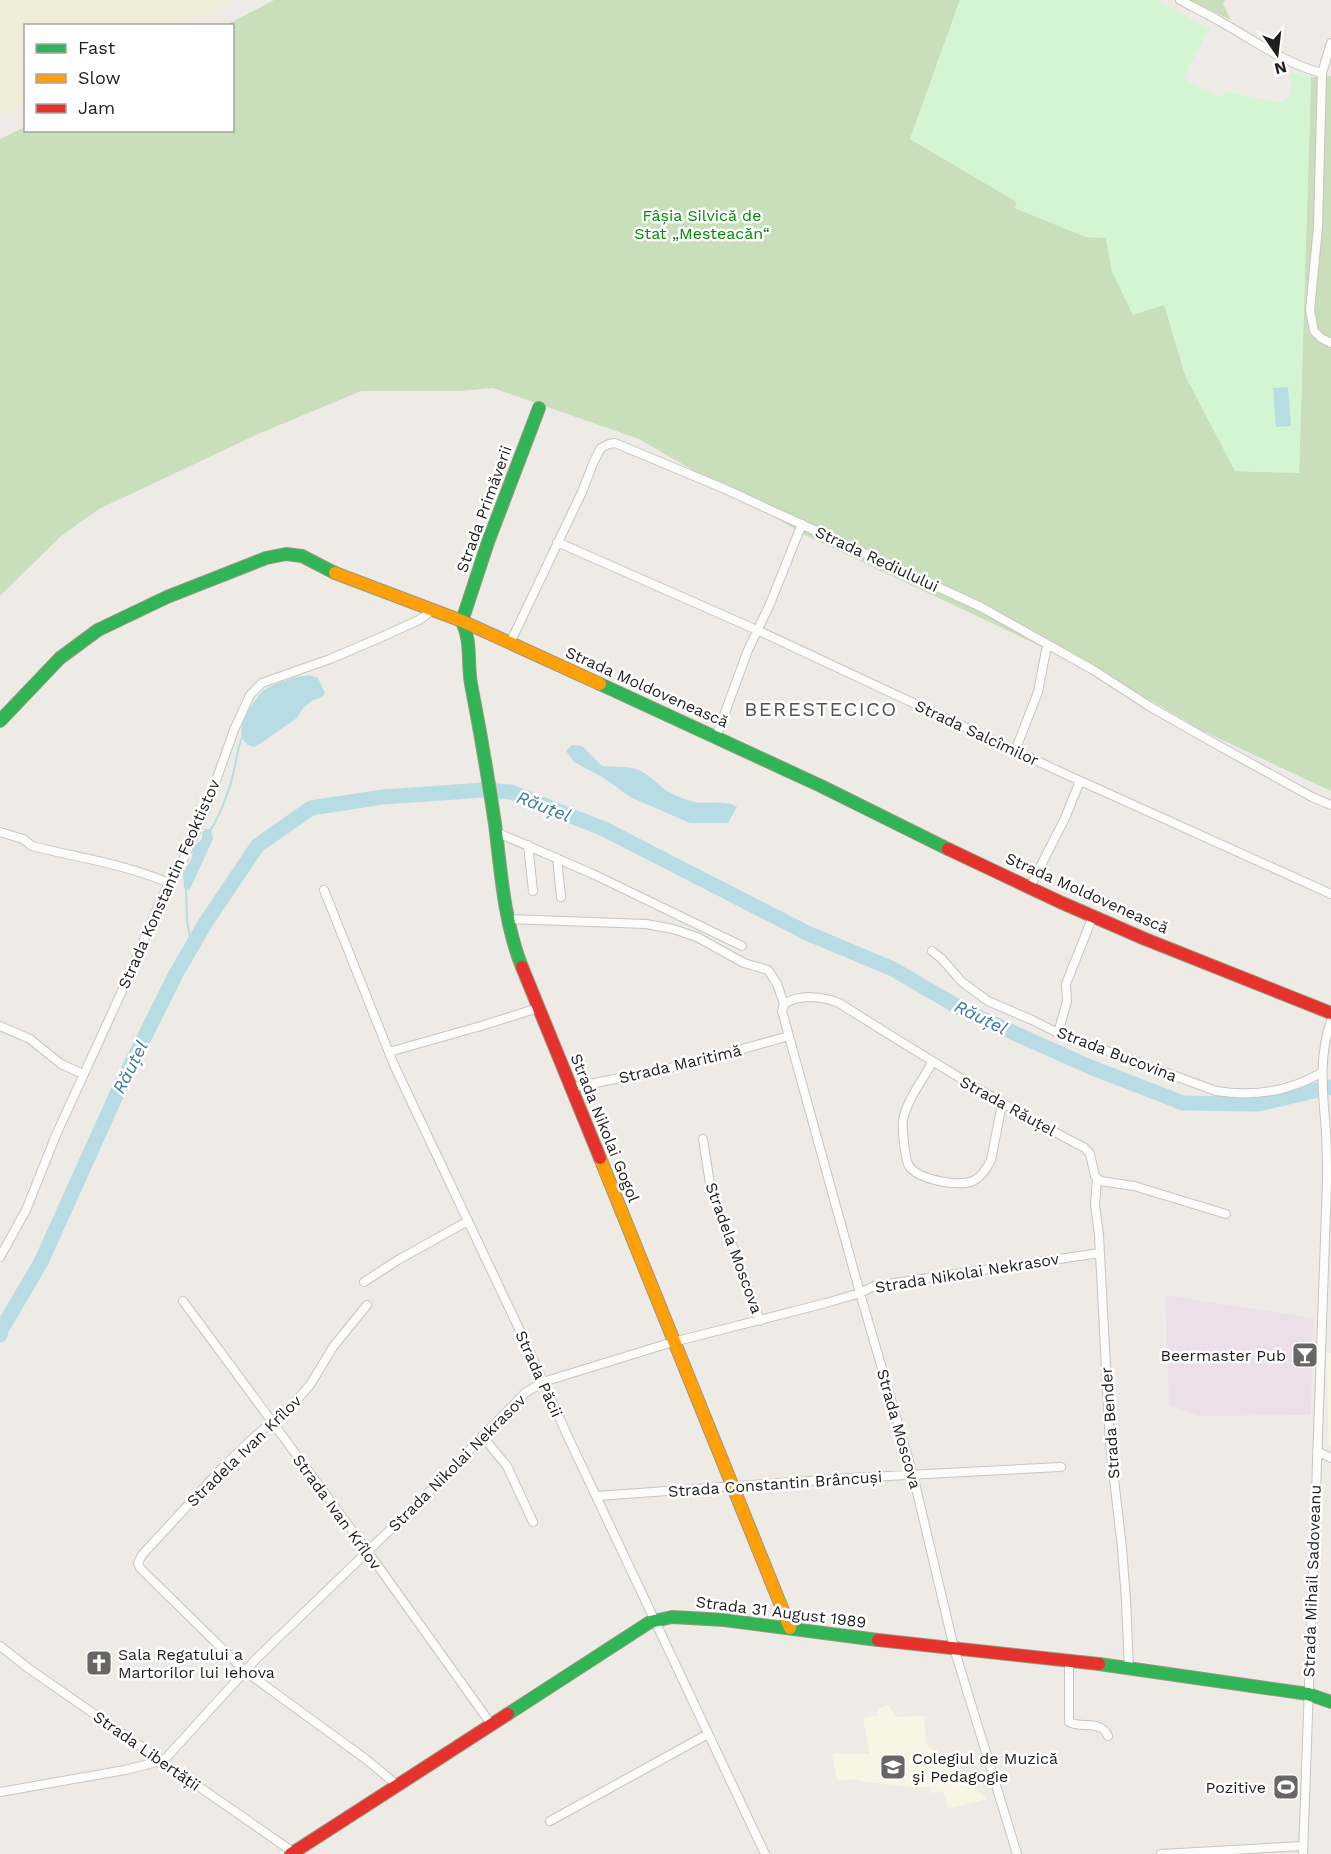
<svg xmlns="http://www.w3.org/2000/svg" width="1331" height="1854" font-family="'Work Sans',sans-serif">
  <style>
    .industrial { fill: #ecdfe7 }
    .education { fill: #f7f5e3 }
    .farmland { fill: #efeed9 }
    .forest { fill: #c9deba }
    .park { fill: #d4f5d2 }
    .water { fill: #b8dce4 }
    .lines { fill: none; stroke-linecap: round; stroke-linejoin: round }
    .stream { stroke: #b8dce4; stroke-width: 2 }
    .river { stroke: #b8dce4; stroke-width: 15 }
    .street-casing { stroke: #c6c5c3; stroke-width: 10 }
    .fast-casing { stroke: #98987e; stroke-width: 14 }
    .slow-casing { stroke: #98987e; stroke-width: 14 }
    .jam-casing { stroke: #98987e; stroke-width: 14 }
    .street { stroke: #fcfcfb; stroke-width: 8 }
    .fast { stroke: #30b455; stroke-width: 12 }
    .slow { stroke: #ff9f0a; stroke-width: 12 }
    .jam { stroke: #e5322d; stroke-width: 12 }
    .labels { text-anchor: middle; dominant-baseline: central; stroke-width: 5; stroke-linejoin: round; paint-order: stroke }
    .park-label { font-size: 16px; fill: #028807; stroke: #fff }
    .street-label { font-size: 16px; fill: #1f1f1f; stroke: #fff }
    .poi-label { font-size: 16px; fill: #1f1f1f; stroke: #fff; text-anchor: end }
    .water-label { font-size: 18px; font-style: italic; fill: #3d77a7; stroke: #fff }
    .quarter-label { font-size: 20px; letter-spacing: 1.5px; fill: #525252; stroke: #fff }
  </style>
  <rect width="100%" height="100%" fill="#eeebe7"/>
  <!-- industrial -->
  <path class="industrial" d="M 1165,1295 L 1313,1318 L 1311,1415 L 1198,1416 L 1169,1405 Z"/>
  <!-- education -->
  <path class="education" d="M 1326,1352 L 1331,1353 L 1331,1446 L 1329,1444 Z
    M 889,1705 L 896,1717 L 924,1716 L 926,1743 L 987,1799 L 948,1809 L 943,1791 L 931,1793 L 930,1787 L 912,1787 L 860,1781 L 854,1779 L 837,1781 L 832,1754 L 854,1753 L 855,1754 L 870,1754 L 863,1718 L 877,1715 L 877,1709 Z"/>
  <!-- farmland -->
  <path class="farmland" d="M 0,0 L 234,0 L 181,25 L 26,26 L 25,103 L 0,116 Z"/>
  <!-- forest -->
  <path class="forest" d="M 274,0 L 960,0 L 910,139 L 1017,202 L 1015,208 L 1086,237 L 1106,238 L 1112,272 L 1164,304 L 1185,375 L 1235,471 L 1299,473 L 1311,77 L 1331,76 L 1331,791 L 1203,731 L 1131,689 L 803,534 L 639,439 L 493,388 L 460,391 L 361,391 L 258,434 L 99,509 L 61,536 L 0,596 L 0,139 L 25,127 L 26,130 L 232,130 L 232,26 L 226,25 Z
    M 1189,0 L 1225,0 L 1223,4 L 1231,20 Z"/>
  <!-- park -->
  <path class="park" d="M 960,0 L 1158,0 L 1209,29 L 1183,79 L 1222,97 L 1226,91 L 1278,103 L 1290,97 L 1292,73 L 1311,77 L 1299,473 L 1235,471 L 1187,379 L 1164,305 L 1133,315 L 1112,272 L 1106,238 L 1086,237 L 1015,208 L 1017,202 L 910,139 Z"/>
  <!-- water -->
  <path class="water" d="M 1288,387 L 1291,426 L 1276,427 L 1273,388 Z
    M 309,675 L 318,678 L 325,693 L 322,697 L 313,700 L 303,708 L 297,718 L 261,743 L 254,747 L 248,745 C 245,742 241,738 241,733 C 240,722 255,698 263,691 C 275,682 295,677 309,675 Z
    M 572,745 L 582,746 L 602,766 C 613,767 629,766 639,770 C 648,774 654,781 662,787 C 670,794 681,798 691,801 C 706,806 723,798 737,807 L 728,823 L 690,823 L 630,797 L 604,778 L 574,762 L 566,751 Z
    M 205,829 L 211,829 L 213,839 L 190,889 L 186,891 L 184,887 L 183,873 L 191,860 L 194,846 L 202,839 L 202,833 Z"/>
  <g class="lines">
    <!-- stream -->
    <path class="stream" d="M 211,829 C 220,815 231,787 234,770 C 237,759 237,749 242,738
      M 186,891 C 188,913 184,922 193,944"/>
    <!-- river -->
    <path class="river" d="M 0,1335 L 1,1330 L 41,1262 L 124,1078 L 177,972 L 206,922 L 258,845 L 311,808 L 383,797 L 484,790 L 511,792 L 604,829 L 807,933 L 893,969 L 965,1011 L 1090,1067 L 1183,1103 L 1258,1104 L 1331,1087"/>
    <defs>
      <path id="street" d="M 1180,0 C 1193,7 1208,14 1221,22 C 1254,40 1285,64 1322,73
        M 1331,43 L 1322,73 L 1318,227 L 1310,310 L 1314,331 L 1321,338 L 1331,343
        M 557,542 L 757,630 L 1065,774 L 1331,894
        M 510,643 L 582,492 L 594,461 L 601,448 L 609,444 L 615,443 L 725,489 L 981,607 L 1095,671 L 1149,706 L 1212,742 L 1312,797 L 1331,805
        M 716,737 L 748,650 L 770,604 L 802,524
        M 1015,751 L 1038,692 L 1047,645
        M 0,832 L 23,839 L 32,846 C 79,858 125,864 169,883
        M 496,832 L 595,875 L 742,946
        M 528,845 L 533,891
        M 557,858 L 561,897
        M 1030,887 L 1065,818 L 1080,781
        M 324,890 L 394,1065 L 521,1333 L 569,1439 L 765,1854
        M 508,919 L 646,924 L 673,929 L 697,937 L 744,963 L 768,970 L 777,984 L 784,1004
        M 932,951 L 942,959 L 962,982 L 988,1001 L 1032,1020 L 1058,1033 L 1216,1091 C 1253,1097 1288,1092 1321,1073
        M 784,1004 L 782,1011 L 860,1293 L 913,1475 L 954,1648 L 1017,1854
        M 784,1004 C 800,994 822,996 839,1003 C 920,1054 1000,1104 1085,1148 L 1090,1154 L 1095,1176 L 1100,1181 L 1134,1186 L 1226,1214
        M 0,1026 L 30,1039 L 61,1064 L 83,1074
        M 1058,1033 L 1067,1001 L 1066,984 L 1093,916
        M 389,1052 L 481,1026 L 538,1008
        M 932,1063 C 922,1081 907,1100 903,1120 C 902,1128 905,1160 909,1166 C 919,1180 958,1187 973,1181 C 982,1177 987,1168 991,1160 L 1002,1104
        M 570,1088 L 689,1064 L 789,1036
        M 703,1139 L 710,1184 L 760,1321
        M 1097,1179 L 1095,1205 L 1099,1235 L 1110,1444 L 1122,1548 L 1126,1600 L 1129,1668
        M 0,1257 L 26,1210 L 56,1135 L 127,980 L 157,909 L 169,883 L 178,871 L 206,809 L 234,730 L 250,695 L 262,683 L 330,659 L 377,639 L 419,620 L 433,610
        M 364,1282 L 398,1260 L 468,1221
        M 183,1301 L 368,1552 L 491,1724
        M 367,1305 L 333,1347 L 310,1385 L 296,1401 L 251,1440 L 224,1466 L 142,1555 L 138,1563 L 140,1568 L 245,1671 L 367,1760 L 397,1785
        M 482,1436 L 507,1466 L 533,1522
        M 1317,1451 L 1331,1458
        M 597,1496 L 850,1478 L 1061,1467
        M 0,1646 L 28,1668 L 296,1854
        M 1069,1661 L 1069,1722 C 1082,1729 1100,1719 1108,1736
        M 0,1792 L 125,1770 L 161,1761 L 166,1758 L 256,1659 L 421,1500 L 525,1393 L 543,1382 L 673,1342 L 826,1303 L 860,1293 L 874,1286 L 1100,1253
        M 550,1821 L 708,1734
        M 1161,1854 L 1303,1846
        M 1303,1854 L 1327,1183 C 1327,1166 1327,1149 1326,1132 C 1323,1094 1318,1058 1331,1021"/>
      <path id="fast" d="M 600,684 L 821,786 L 948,849
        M 0,721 L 60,658 L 98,630 L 167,597 L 266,558 L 286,554 L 302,556 L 335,573
        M 522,967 C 504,922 501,872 495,824 C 488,777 480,730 471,684 C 467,661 472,643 462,621 L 488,542 L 539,408
        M 1099,1664 L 1308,1694 L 1331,1702
        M 508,1714 L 650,1622 L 672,1617 L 724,1620 L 878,1640"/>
      <path id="slow" d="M 335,573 L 462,621 L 600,684
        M 600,1158 L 790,1628"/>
      <path id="jam" d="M 948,849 L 1060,902 L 1145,939 L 1331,1013
        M 522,967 L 600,1158
        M 878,1640 L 1099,1664
        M 291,1854 L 508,1714"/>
    </defs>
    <!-- street casing -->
    <use href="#street" class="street-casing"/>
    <!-- fast casing -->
    <use href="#fast" class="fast-casing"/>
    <!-- slow casing -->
    <use href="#slow" class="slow-casing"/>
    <!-- jam casing -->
    <use href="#jam" class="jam-casing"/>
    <!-- street -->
    <use href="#street" class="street"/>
    <!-- fast -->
    <use href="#fast" class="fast"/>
    <!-- slow -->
    <use href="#slow" class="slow"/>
    <!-- jam -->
    <use href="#jam" class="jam"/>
  </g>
  <!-- icons -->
  <defs>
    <symbol id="bar-square" viewBox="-11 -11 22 22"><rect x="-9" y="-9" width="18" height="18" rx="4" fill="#676665" stroke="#fff"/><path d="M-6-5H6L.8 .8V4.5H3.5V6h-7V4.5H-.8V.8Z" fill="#fff"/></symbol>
    <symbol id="church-square" viewBox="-11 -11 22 22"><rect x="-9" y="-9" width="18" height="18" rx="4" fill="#676665" stroke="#fff"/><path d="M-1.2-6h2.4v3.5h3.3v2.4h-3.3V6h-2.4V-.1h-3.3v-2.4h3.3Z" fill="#fff"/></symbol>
    <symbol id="university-square" viewBox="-11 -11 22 22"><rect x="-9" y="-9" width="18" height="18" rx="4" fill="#676665" stroke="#fff"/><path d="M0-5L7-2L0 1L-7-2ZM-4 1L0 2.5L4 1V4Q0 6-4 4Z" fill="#fff"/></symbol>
    <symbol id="stadium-square" viewBox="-11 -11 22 22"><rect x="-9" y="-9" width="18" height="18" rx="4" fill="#676665" stroke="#fff"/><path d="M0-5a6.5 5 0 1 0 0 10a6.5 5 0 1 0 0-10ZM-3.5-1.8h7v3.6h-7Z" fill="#fff"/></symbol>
  </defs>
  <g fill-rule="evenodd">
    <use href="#bar-square" x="1290" y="1340" width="30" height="30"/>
    <use href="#church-square" x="84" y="1648" width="30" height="30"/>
    <use href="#university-square" x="878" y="1752" width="30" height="30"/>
    <use href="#stadium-square" x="1271" y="1772" width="30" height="30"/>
  </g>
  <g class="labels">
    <!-- park labels -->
    <g class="park-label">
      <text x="702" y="215">Fâșia Silvică de<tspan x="702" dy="18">Stat „Mesteacăn“</tspan></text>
    </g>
    <!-- street labels -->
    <g class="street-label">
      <text transform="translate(484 509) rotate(-70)">Strada Primăverii</text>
      <text transform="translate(877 559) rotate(25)">Strada Rediulului</text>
      <text transform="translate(647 687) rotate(24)">Strada Moldovenească</text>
      <text transform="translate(977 733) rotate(25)">Strada Salcîmilor</text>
      <text transform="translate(169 884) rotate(-66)">Strada Konstantin Feoktistov</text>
      <text transform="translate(1087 893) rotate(24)">Strada Moldovenească</text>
      <text transform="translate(1117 1054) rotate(21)">Strada Bucovina</text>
      <text transform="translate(680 1064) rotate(-13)">Strada Maritimă</text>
      <text transform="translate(1008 1106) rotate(29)">Strada Răuțel</text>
      <text transform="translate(605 1128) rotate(68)">Strada Nikolai Gogol</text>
      <text transform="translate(734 1248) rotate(70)">Stradela Moscova</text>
      <text transform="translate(967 1273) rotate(-9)">Strada Nikolai Nekrasov</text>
      <text transform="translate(539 1374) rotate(66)">Strada Păcii</text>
      <text transform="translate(1110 1423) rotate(-94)">Strada Bender</text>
      <text transform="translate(899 1429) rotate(74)">Strada Moscova</text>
      <text transform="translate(244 1451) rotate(-44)">Stradela Ivan Krîlov</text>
      <text transform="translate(457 1463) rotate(-45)">Strada Nikolai Nekrasov</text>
      <text transform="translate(775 1484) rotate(-4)">Strada Constantin Brâncuși</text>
      <text transform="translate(337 1512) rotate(54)">Strada Ivan Krîlov</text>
      <text transform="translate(1312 1581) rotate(-88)">Strada Mihail Sadoveanu</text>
      <text transform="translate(781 1612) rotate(7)">Strada 31 August 1989</text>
      <text transform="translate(147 1751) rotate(35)">Strada Libertății</text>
    </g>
    <!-- poi labels -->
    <g class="poi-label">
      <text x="1286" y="1355">Beermaster Pub</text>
      <text x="118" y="1654" text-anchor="start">Sala Regatului a<tspan x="118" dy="18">Martorilor lui Iehova</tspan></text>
      <text x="912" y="1758" text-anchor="start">Colegiul de Muzică<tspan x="912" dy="18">şi Pedagogie</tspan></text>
      <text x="1266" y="1787">Pozitive</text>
    </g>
    <!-- water labels -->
    <g class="water-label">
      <text transform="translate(544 806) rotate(21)">Răuțel</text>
      <text transform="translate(981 1017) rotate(26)">Răuțel</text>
      <text transform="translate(130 1067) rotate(-63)">Răuțel</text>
    </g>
    <!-- quarter labels -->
    <g class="quarter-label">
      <text x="821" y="709">BERESTECICO</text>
    </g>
  </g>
  <!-- legend -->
  <rect x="24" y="24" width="210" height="108" fill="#ffffff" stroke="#a5a5a5" stroke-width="1.5"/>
  <rect x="36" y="44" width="30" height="9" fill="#30b455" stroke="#a5a5a5" stroke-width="1.5"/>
  <text x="78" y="54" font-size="18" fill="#1f1f1f">Fast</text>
  <rect x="36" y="74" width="30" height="9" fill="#ff9f0a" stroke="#a5a5a5" stroke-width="1.5"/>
  <text x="78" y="84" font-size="18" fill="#1f1f1f">Slow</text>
  <rect x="36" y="104" width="30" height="9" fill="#e5322d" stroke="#a5a5a5" stroke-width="1.5"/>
  <text x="78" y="114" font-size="18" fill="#1f1f1f">Jam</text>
  <!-- north arrow -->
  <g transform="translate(1277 54) rotate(166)" stroke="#ffffff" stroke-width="4.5" paint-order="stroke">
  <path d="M0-4.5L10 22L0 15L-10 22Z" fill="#1f1f1f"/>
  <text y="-9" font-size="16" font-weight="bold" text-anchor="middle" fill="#1f1f1f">N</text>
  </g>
</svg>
